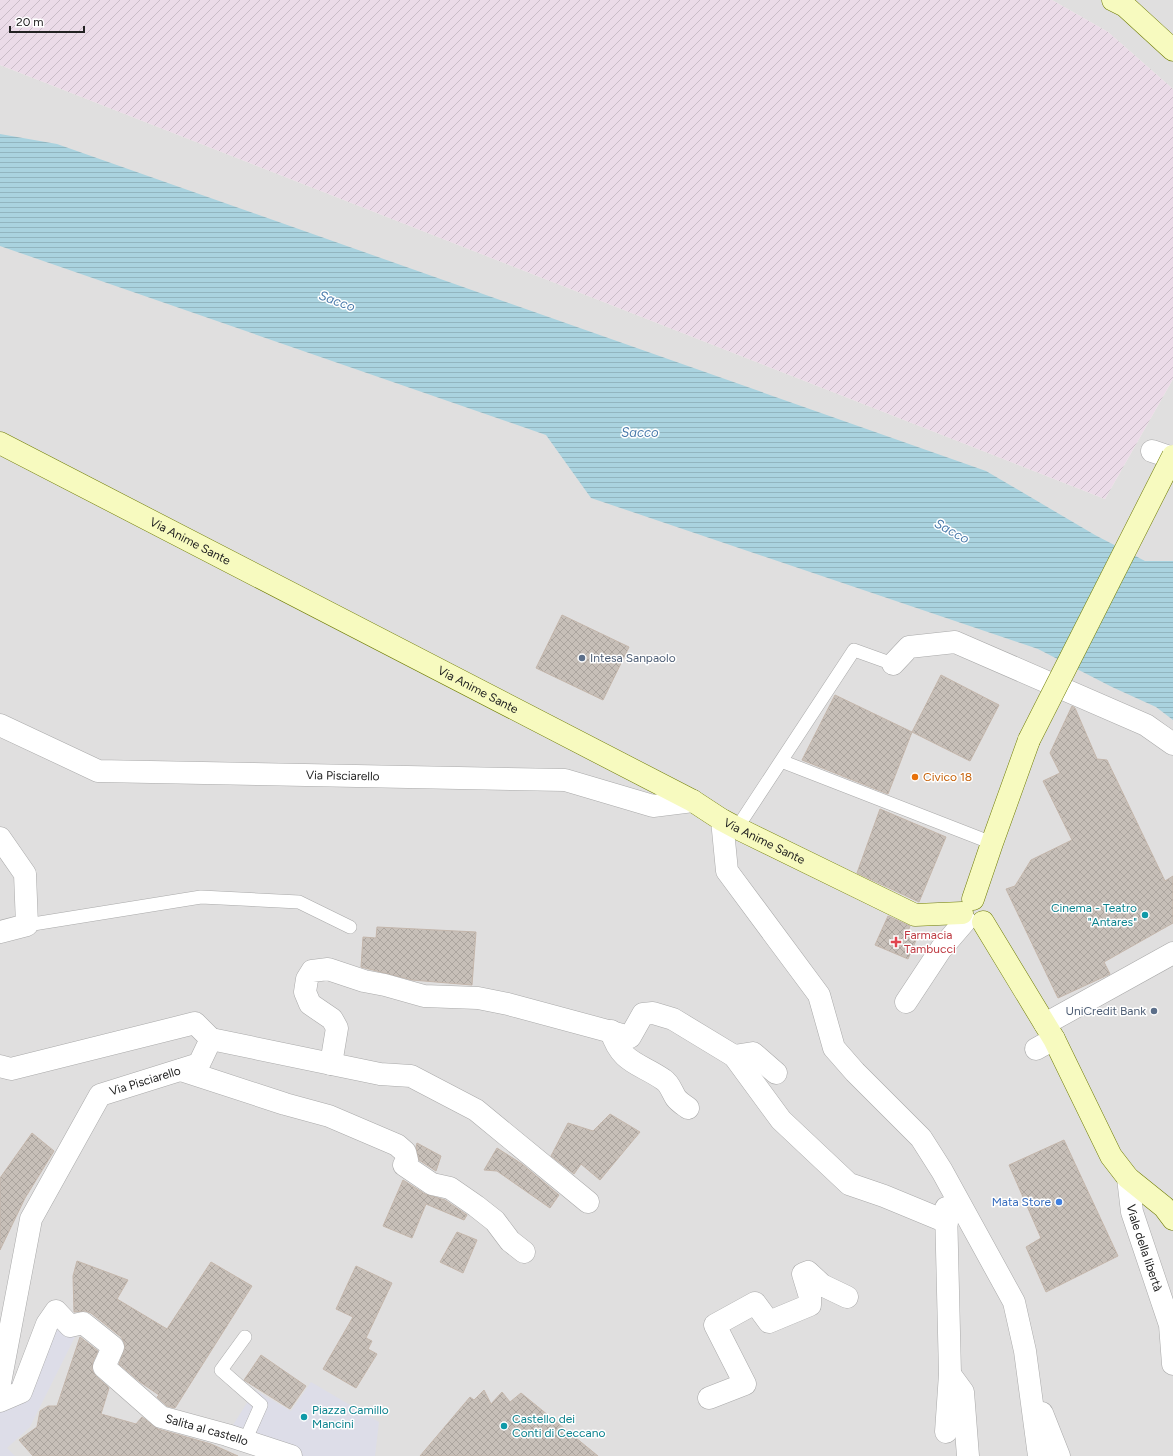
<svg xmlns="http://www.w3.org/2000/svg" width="1173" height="1456" font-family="Figtree,sans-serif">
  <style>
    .residential { fill: #e0dfdf }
    .industrial { fill: url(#industrial-furrows) }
    .plaza { fill: #dddde8 }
    .water { fill: url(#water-rules) }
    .building { fill: url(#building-cross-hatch); stroke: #c4b6ab }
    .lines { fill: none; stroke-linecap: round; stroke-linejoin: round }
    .lane-casing { stroke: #a9a9a9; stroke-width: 14 }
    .street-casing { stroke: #a9a9a9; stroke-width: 23 }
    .secondary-casing { stroke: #707d05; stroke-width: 23 }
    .lane { stroke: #fff; stroke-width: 13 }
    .street { stroke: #fff; stroke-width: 22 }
    .secondary { stroke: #f7fabf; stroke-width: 22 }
    .secondary-bridge-casing { stroke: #707d05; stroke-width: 23; stroke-linecap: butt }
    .secondary-bridge { stroke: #f7fabf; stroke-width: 22 }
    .service-dot { fill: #5c6f8a; stroke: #fff; stroke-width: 1.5 }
    .food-dot { fill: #e8710a; stroke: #fff; stroke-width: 1.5 }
    .culture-dot { fill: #0f9aa8; stroke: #fff; stroke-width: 1.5 }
    .health-dot { fill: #e0444e; stroke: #fff; stroke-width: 1.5 }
    .shop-dot { fill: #3f7fe0; stroke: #fff; stroke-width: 1.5 }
    .labels { text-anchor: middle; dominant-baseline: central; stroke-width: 3; stroke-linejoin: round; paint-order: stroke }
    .street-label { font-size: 12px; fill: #222; stroke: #fff }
    .service-label { font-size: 12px; fill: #4e5e75; stroke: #fff; text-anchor: start }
    .food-label { font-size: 12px; fill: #c56008; stroke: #fff; text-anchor: start }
    .culture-label { font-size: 12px; fill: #0d838f; stroke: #fff; text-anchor: start }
    .health-label { font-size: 12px; fill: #be3a42; stroke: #fff; text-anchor: start }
    .shop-label { font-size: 12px; fill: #366cbe; stroke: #fff; text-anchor: end }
    .water-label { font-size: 13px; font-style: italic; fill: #4a7aab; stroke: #fff }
  </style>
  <defs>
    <pattern id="industrial-furrows" width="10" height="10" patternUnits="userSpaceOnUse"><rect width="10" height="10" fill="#ebdbe8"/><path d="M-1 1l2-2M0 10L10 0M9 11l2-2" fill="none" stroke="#c9bcc7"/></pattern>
    <pattern id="water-rules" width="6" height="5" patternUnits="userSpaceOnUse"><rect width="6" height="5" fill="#aad3df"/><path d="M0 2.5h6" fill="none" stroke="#92b5bf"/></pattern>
    <pattern id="building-cross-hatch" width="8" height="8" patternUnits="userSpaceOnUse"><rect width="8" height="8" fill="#c7bfb8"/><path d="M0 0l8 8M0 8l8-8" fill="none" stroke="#aba49e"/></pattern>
  </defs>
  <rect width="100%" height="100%" fill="#f2efe9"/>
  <!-- residential -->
  <path class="residential" d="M 1052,0 L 1173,0 L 1173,89 L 1108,32 Z
    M 0,65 L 1105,499 L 1173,379 L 1173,1456 L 0,1456 Z"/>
  <!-- industrial -->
  <path class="industrial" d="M 0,0 L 1052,0 L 1108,32 L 1173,89 L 1173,379 L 1105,499 L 0,65 Z"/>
  <!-- plaza -->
  <path class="plaza" d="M 45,1312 L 78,1331 L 30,1427 L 7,1448 L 15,1456 L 0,1456 L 0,1389 L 23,1375 Z
    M 311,1382 L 379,1422 L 375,1456 L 256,1456 L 223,1441 L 255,1390 L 291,1411 Z"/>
  <!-- water -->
  <path class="water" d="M 0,134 L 57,144 L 986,471 L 1095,535 L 1145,561 L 1173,561 L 1173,720 L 1156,707 L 1112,687 L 1038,649 L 591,498 L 546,435 L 0,246 Z"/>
  <!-- building -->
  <path class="building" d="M 562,615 L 629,647 L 603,700 L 536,668 Z
    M 941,675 L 999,705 L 970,761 L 912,732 Z
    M 835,695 L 912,732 L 888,794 L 802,760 Z
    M 1072,706 L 1075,708 L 1097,759 L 1107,760 L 1165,881 L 1173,876 L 1173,923 L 1104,962 L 1110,974 L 1058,998 L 1006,889 L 1015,886 L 1031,860 L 1072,840 L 1043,781 L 1060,773 L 1050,753 Z
    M 880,809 L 946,837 L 919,902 L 857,873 Z
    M 888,916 L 910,926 L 907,934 L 917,938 L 908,959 L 875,945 Z
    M 377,927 L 476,932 L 472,985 L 412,980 L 361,967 L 363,937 L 376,938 Z
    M 610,1114 L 640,1132 L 600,1180 L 581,1164 L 574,1174 L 551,1156 L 568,1123 L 593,1131 Z
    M 32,1133 L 54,1151 L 25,1198 L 0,1250 L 0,1178 Z
    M 1064,1140 L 1118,1256 L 1046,1292 L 1026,1247 L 1041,1238 L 1009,1165 Z
    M 417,1143 L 441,1156 L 436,1171 L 419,1160 L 416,1147 Z
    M 497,1148 L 522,1164 L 559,1195 L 550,1208 L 497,1171 L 484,1170 Z
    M 403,1180 L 425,1194 L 445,1200 L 467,1215 L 464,1220 L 426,1204 L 412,1238 L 383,1226 Z
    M 457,1232 L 477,1240 L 463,1273 L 440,1262 Z
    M 77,1261 L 128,1280 L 117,1299 L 167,1329 L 211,1262 L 252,1286 L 175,1408 L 167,1406 L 157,1397 L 159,1395 L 140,1382 L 119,1364 L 125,1347 L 124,1342 L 121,1337 L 91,1313 L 85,1311 L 74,1312 L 73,1276 Z
    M 356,1266 L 392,1283 L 366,1338 L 372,1341 L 368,1349 L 377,1354 L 356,1388 L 323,1369 L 353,1317 L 336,1309 Z
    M 80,1337 L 98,1351 L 93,1362 L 92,1370 L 96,1376 L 109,1388 L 101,1414 L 136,1424 L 142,1417 L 158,1429 L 211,1444 L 238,1456 L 33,1456 L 19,1440 L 37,1427 L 40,1411 L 48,1406 L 57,1406 Z
    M 261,1355 L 306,1386 L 290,1409 L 244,1380 Z
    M 484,1390 L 491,1404 L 502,1392 L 510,1402 L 521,1393 L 598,1456 L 420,1456 L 470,1397 L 474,1400 Z"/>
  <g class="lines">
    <defs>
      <path id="lane" d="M 781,761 L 992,843
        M 737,828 L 854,650 L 893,664
        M 27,925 L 201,897 L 299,902 L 350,927
        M 245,1441 L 261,1405 L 221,1370 L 245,1337"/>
      <g id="street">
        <path d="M 1152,451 L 1173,458"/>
        <path d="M 893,664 L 909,647 L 955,642 L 1146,725 L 1173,744"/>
        <path id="s1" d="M 0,725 L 98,771 L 565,780 L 653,806 L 693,801"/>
        <path d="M 722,820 L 727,871 L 819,995 L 834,1048 L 855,1072 L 921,1138 L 942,1171 L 1014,1302 L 1025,1351 L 1039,1456"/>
        <path d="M 0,838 L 25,874 L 27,925 L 0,932"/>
        <path d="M 906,1002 L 941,949 L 965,921"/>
        <path d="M 1045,1024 L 1173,953"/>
        <path d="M 611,1031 C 621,1064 640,1063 664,1080 C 670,1084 672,1092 676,1098 C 679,1102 684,1105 688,1108"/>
        <path d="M 211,1039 L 380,1074 L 411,1076 L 476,1110 L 588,1202"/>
        <path d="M 1036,1049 L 1054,1039"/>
        <path d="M 734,1056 L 753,1053 L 776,1073"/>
        <path d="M 331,1064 L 337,1028 L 332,1019 L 310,1004 L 305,992 L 307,979 L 312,971 L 328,969 L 364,981 L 385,985 L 424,996 L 478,998 L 508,1004 L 630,1037 L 643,1014 L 653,1013 L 673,1019 L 734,1056 L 781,1120 L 849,1184 L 884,1196 L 947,1222"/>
        <path d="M 0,1066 L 11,1069 L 195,1023 L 211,1039 L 199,1064 L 100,1095 L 31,1219 L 0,1383"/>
        <path d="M 181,1070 L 285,1104 L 329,1116 L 397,1145 L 405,1152 L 407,1160 L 404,1165 L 432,1184 L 450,1188 L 476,1206 L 495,1221 L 510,1241 L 524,1252"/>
        <path id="s2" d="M 1128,1178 L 1132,1212 L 1170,1325 L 1173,1364"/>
        <path d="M 946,1208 L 950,1374 L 946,1432"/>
        <path d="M 952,1377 L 963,1392 L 968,1456"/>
        <path d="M 709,1398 L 745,1384 L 715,1325 L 755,1303 L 769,1322 L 810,1305 L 810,1297 L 803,1274 L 808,1272 L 822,1285 L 847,1297"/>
        <path id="s3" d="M 0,1401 L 21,1392 L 47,1324 L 56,1311 L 70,1326 L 83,1323 L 113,1347 L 104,1367 L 161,1417 L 227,1435 L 291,1456"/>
        <path d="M 1042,1413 L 1059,1456"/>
      </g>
      <g id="secondary">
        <path d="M 1113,0 L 1125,6 L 1173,50"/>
        <path id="s4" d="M 0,443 L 693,801 L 722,820 L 737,828 L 915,915 L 962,913"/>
        <path d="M 973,899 L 992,843 L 1029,740"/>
        <path d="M 983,922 L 1054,1039 L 1111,1156 L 1128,1178 L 1164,1207 L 1173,1219"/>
      </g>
    </defs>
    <!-- lane casing -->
    <use href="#lane" class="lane-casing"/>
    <!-- street casing -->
    <use href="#street" class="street-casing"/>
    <!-- secondary casing -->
    <use href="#secondary" class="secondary-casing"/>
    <!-- lane -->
    <use href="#lane" class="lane"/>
    <!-- street -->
    <use href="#street" class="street"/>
    <!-- secondary -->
    <use href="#secondary" class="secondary"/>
    <defs>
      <path id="secondary-bridge" d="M 1029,740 L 1173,456"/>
    </defs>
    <!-- secondary-bridge casing -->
    <use href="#secondary-bridge" class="secondary-bridge-casing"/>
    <!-- secondary-bridge -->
    <use href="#secondary-bridge" class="secondary-bridge"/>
  </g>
  <!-- markers -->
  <g class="service-dot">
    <circle cx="582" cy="658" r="4"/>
    <circle cx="1154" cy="1011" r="4"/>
  </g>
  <circle class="food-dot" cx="915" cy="777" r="4"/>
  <g class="culture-dot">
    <circle cx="1145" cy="915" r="4"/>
    <circle cx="304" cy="1417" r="4"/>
    <circle cx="504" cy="1426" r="4"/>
  </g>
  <path class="health-dot" d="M894 936h4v4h4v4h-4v4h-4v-4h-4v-4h4z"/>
  <circle class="shop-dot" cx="1059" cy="1202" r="4"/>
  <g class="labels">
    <!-- street labels -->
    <g class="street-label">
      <text stroke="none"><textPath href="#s4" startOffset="214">Via Anime Sante</textPath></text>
      <text stroke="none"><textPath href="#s4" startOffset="538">Via Anime Sante</textPath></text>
      <text stroke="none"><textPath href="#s1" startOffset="353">Via Pisciarello</textPath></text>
      <text stroke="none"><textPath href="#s4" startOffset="862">Via Anime Sante</textPath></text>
      <text transform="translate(145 1081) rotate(-17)">Via Pisciarello</text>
      <text stroke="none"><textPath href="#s2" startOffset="72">Viale della libertà</textPath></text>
      <text stroke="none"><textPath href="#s3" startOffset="329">Salita al castello</textPath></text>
    </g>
    <!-- service labels -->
    <g class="service-label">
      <text x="590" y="658">Intesa Sanpaolo</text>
      <text x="1146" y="1011" text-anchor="end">UniCredit Bank</text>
    </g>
    <!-- food labels -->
    <g class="food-label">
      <text x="923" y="777">Civico 18</text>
    </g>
    <!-- culture labels -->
    <g class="culture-label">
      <text x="1137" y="908" text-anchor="end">Cinema - Teatro<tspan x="1137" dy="14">"Antares"</tspan></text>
      <text x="312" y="1410">Piazza Camillo<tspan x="312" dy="14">Mancini</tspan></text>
      <text x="512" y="1419">Castello dei<tspan x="512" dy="14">Conti di Ceccano</tspan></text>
    </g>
    <!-- health labels -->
    <g class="health-label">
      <text x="904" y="935">Farmacia<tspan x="904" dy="14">Tambucci</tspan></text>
    </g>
    <!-- shop labels -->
    <g class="shop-label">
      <text x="1051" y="1202">Mata Store</text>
    </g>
    <!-- water labels -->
    <g class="water-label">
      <text transform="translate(337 301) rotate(20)">Sacco</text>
      <text x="640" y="432">Sacco</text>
      <text transform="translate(952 531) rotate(29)">Sacco</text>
    </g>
  </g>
  <!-- scale -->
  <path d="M10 26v6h74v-6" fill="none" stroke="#222222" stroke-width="2"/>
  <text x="16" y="26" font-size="12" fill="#222222" stroke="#ffffff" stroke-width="3" paint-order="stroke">20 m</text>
</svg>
